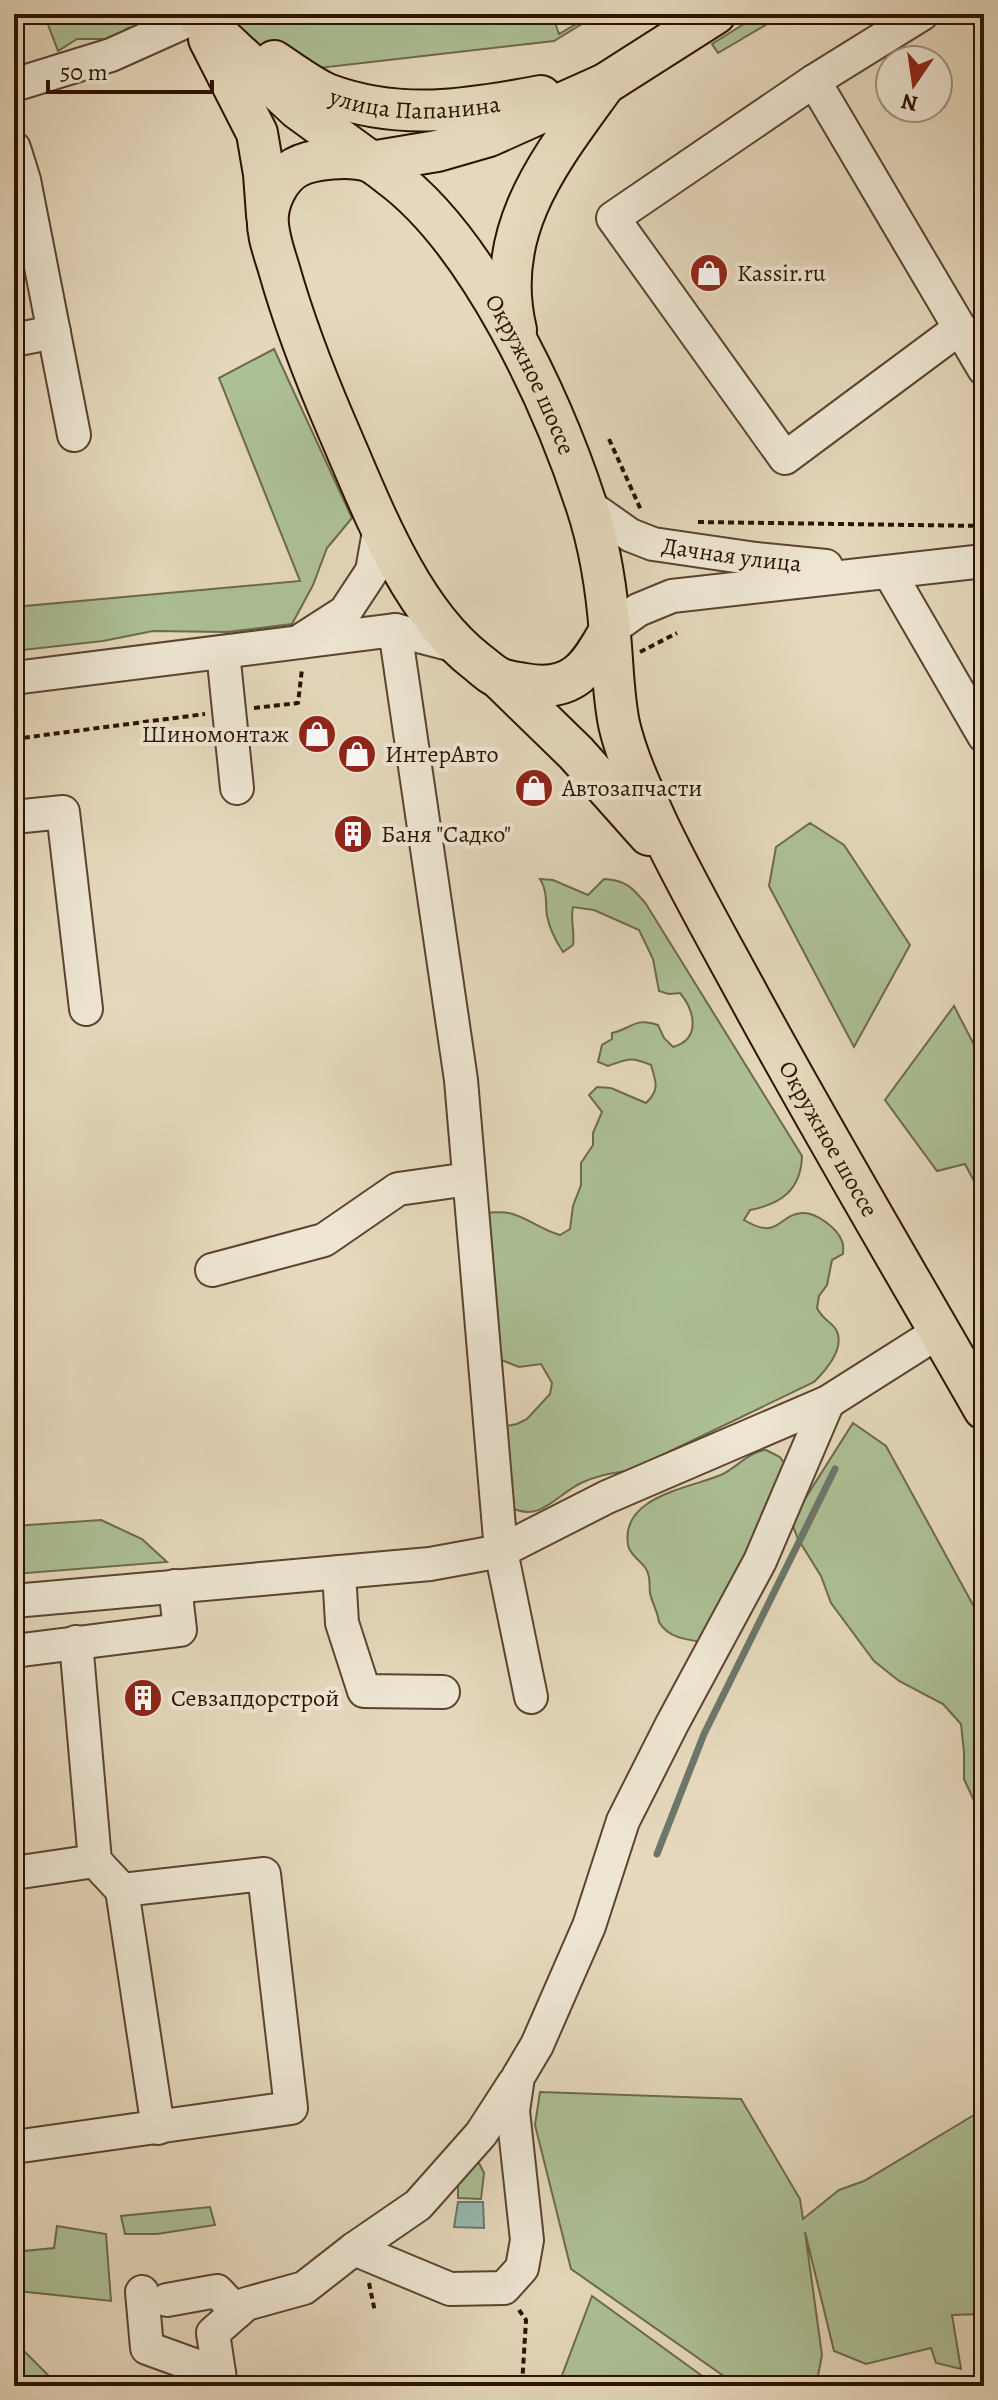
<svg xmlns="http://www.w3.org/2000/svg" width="998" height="2400" font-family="Alegreya,serif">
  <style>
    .green { fill: #adc096; stroke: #6c6a4b; stroke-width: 2 }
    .water { fill: #96bab0; stroke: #6c776a; stroke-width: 2 }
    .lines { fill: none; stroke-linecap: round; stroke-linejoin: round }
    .stream { stroke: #6c776a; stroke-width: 7 }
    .minor-casing { stroke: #5a442f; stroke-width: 36 }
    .major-casing { stroke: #2c1300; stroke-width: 44 }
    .path { stroke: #2c1300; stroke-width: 4; stroke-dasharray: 6 4; stroke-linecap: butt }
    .minor { stroke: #eee6d3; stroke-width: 32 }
    .major { stroke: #e5d8bc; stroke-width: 40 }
    .labels { text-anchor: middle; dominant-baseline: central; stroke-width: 8; stroke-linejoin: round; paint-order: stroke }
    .street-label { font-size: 24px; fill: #2c1300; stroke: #eee6d3 }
    .poi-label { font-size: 24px; fill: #2c1300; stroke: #eee6d3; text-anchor: start }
  </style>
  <rect width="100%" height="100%" fill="#e5d8bc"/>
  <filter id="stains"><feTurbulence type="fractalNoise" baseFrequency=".0025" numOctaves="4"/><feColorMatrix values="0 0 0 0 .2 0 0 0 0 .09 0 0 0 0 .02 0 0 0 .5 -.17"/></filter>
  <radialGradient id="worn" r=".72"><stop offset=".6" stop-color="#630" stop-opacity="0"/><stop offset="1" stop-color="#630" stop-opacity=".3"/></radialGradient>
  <!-- green -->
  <path class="green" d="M 44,14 L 166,14 L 139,26 L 128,28 L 111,39 L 77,39 L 58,51 Z
    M 230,14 L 552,14 L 559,34 L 593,14 L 598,14 L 554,41 L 267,74 Z
    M 760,14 L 784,14 L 718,53 L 712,44 Z
    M 274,349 L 352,518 L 327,548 L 313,585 L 292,624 L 227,632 L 153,631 L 103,641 L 14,651 L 14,607 L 300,581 L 219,378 Z
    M 810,823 L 844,845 L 910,945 L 854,1047 L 769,886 L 776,847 Z
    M 540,879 L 553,880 L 588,895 L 604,879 C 626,880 633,888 646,904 L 802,1156 C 801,1190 781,1204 750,1210 L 744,1220 C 780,1241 777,1215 802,1213 C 816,1212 837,1228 842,1241 C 844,1245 843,1250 843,1254 L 832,1260 L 827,1285 L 819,1296 L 817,1308 C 823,1320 829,1320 835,1328 C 847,1346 826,1370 814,1382 L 631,1470 C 614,1473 597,1475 581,1483 C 556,1495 541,1522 512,1508 L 501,1427 L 517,1424 L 527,1419 L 550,1394 L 552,1383 L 541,1364 L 519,1367 L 499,1359 L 481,1213 C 490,1213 500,1211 509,1213 C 527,1217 541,1230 560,1235 L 570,1229 L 573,1206 L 581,1185 L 581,1163 L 593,1145 L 593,1133 L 602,1112 L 589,1095 L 597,1087 L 611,1088 L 646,1103 C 660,1090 656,1082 651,1065 C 630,1056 628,1059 608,1066 L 598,1062 L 602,1045 L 612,1039 L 612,1033 C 633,1028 635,1017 658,1025 L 664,1038 L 673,1047 C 701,1039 695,1011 680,993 L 669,994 L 659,991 L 653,959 L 639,930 L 594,910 L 573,907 C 570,920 575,931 573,945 L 563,952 C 555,940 550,930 547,916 C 545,902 548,892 540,879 Z
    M 954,1006 L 984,1064 L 984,1200 L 965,1164 L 937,1171 L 885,1100 Z
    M 853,1423 L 886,1446 L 984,1625 L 984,1834 L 982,1818 L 964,1779 L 964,1752 L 961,1724 L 943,1704 L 899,1681 L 874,1661 L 831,1603 L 821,1576 L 798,1539 L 793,1526 L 803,1502 Z
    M 766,1450 L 780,1457 L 789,1470 L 704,1642 C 687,1640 668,1638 659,1622 C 658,1612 652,1603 650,1593 C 649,1584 651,1577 646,1569 C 641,1560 630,1556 628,1545 C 620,1495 693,1488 723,1474 C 738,1466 749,1452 766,1450 Z
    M 101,1520 L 142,1539 L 167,1562 L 14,1574 L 14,1526 Z
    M 540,2092 L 741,2099 L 800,2199 L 803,2219 L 839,2190 L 864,2181 L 979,2112 L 984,2120 L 984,2314 L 952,2315 L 961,2369 L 936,2363 L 931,2348 L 866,2364 L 834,2351 L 805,2232 L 822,2355 L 816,2386 L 738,2386 L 571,2269 L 535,2125 Z
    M 477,2159 L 484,2173 L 481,2199 L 458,2198 L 458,2175 Z
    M 210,2207 L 215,2225 L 157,2234 L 125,2234 L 121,2216 Z
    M 57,2226 L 106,2234 L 111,2301 L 18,2291 L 14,2274 L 14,2252 L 54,2248 Z
    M 592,2296 L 716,2386 L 558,2386 Z
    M 14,2341 L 59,2386 L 14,2386 Z"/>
  <!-- water -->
  <path class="water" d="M 458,2202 L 483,2202 L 484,2228 L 454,2227 Z"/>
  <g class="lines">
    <!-- stream -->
    <path class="stream" d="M 657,1854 L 704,1734 L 835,1469"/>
    <defs>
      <g id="minor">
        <path d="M 922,14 L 814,81 L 984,369"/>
        <path d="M 814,81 L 613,218 L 785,458 L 960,328"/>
        <path d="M 14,85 L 111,55 L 198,16"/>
        <path d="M 14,148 L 24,180 L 74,435"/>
        <path d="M 14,340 L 54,332"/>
        <path id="s1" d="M 586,504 L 630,535 L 653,544 L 756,559 L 826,566"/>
        <path d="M 889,572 L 984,736"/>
        <path d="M 610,630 L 638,610 L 672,596 L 984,561"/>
        <path d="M 303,639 L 345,612 L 372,571 L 380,526"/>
        <path d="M 223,652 L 237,788"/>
        <path d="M 14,678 L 395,630 L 457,646"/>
        <path d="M 14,817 L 63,812 L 86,1009"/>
        <path d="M 212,1270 L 324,1240 L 398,1189 L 469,1179"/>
        <path d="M 339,1572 L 342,1623 L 364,1691 L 443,1692"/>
        <path d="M 14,1601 L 430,1564 L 501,1551 L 461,1080 L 395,630"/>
        <path d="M 76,1642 L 95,1861 L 122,1890 L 158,2128"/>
        <path d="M 14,1651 L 180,1630 L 175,1586"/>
        <path d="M 531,1697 L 501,1551 L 607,1497 L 828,1402 L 940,1331"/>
        <path d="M 14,1873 L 95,1861"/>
        <path d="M 14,2147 L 291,2108 L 264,1874 L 122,1890"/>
        <path d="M 354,2249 L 418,2205 L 481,2134 L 514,2083"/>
        <path d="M 142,2292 L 147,2348 L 219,2374"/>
        <path d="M 167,2300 L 217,2291 L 237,2312"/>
        <path d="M 221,2386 L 213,2333 L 246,2304 L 304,2288 L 354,2249 L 450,2289 L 504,2288 L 522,2268 L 527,2240 L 513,2111 L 518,2077 L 537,2045 L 589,1926 L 623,1821 L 672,1724 L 760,1561 L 828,1402"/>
      </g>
      <g id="major">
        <path d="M 198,16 L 298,109 L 371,162 L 437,151 L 489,136 L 605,84 L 715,14"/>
        <path d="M 209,39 L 257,133 L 264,174 L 267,215"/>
        <path id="s2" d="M 274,61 C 291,72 309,86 327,94 C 399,121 468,110 541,96"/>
        <path d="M 516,330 C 492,230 551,159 605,84"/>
        <path id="s3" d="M 610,630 C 589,668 573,693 525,684 C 518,683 511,682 504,680 C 494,677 485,668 476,661 C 408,608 370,503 336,425 C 314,374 294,322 279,269 C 274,252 266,232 268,214 C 270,197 280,177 295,168 C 312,158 351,155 371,162 C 372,162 388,174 389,175 C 478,240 552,400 586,504 C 600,546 607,591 610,635 C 613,665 613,694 619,724 C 627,759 644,794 659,827 C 688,887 721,945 753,1004 C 827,1140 907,1274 984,1409"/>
        <path d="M 500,679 L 576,753 L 649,835"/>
      </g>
    </defs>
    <!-- minor casing -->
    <use href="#minor" class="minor-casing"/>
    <!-- major casing -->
    <use href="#major" class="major-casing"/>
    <!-- path -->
    <path class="path" d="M 609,439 L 641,510
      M 698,522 L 984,526
      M 640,652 L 677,633
      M 254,708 L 298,703 L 302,669
      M 14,739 L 205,714
      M 369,2283 L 375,2312
      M 519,2310 L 526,2320 L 522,2386"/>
    <!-- minor -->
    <use href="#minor" class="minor"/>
    <!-- major -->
    <use href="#major" class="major"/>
  </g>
  <!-- icons -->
  <defs>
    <symbol id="shop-disc" viewBox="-11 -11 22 22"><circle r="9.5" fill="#8f2418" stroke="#eee6d3"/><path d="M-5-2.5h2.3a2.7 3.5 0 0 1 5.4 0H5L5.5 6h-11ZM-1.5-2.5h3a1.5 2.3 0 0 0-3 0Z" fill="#fff"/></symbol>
    <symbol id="building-disc" viewBox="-11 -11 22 22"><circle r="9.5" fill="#8f2418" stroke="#eee6d3"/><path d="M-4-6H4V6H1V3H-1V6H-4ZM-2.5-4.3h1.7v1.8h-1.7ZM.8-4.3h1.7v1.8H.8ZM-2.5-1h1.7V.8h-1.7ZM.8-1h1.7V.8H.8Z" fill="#fff"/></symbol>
  </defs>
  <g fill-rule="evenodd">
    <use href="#shop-disc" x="687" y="251" width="44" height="44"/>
    <use href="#shop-disc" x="295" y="712" width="44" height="44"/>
    <use href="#shop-disc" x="335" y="732" width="44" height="44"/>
    <use href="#shop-disc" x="512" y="766" width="44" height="44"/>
    <use href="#building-disc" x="331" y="812" width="44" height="44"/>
    <use href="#building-disc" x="121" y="1676" width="44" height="44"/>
  </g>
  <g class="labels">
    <!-- street labels -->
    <g class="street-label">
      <text stroke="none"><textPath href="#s2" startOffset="152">улица Папанина</textPath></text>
      <text stroke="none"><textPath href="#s3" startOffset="1068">Окружное шоссе</textPath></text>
      <text stroke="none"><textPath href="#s1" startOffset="158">Дачная улица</textPath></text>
      <text stroke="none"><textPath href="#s3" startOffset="1898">Окружное шоссе</textPath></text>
    </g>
    <!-- poi labels -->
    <g class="poi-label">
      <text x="737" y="273">Kassir.ru</text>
      <text x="289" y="734" text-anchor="end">Шиномонтаж</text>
      <text x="385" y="754">ИнтерАвто</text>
      <text x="562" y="788">Автозапчасти</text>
      <text x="381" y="834">Баня "Садко"</text>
      <text x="171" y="1698">Севзапдорстрой</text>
    </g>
  </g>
  <!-- margin -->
  <rect width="998" height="2400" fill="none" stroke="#e5d8bc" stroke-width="48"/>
  <rect x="16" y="16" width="966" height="2368" fill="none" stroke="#2c1300" stroke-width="4"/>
  <rect x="24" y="24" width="950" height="2352" fill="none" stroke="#2c1300" stroke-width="2"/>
  <!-- north arrow -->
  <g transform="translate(914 84) rotate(193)"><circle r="38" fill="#eee6d3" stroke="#a0927f" stroke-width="2"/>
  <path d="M0-6L14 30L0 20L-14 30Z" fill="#8f2418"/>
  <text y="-12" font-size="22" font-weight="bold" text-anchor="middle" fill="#2c1300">N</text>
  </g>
  <!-- scale -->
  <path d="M48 80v12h164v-12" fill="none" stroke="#2c1300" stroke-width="4"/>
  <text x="60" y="80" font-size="24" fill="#2c1300" stroke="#eee6d3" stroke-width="6" paint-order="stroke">50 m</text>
  <rect width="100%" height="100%" filter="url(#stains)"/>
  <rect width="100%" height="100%" fill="url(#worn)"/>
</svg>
